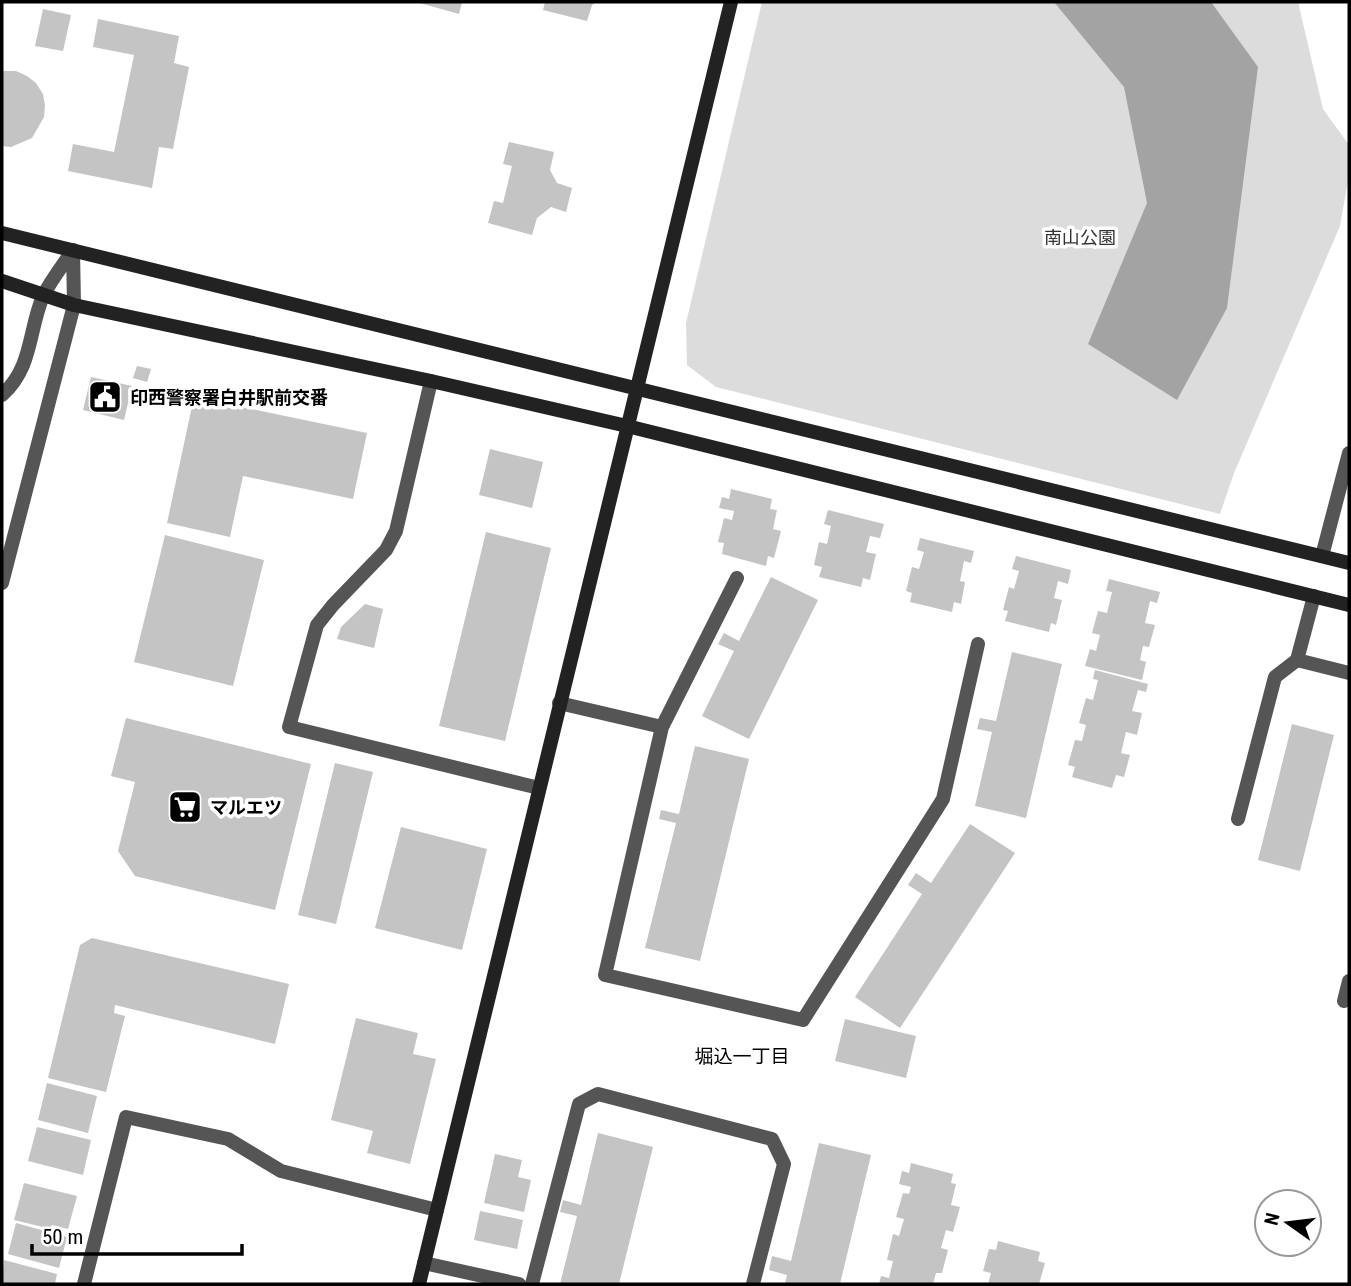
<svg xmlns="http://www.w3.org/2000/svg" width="1351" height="1286" font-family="'Roboto Condensed','Noto Sans JP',sans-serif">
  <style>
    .green { fill: #dcdcdc }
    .water { fill: #a3a3a3 }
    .building { fill: #c4c4c4 }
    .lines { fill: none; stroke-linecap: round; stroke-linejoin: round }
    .lane { stroke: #555; stroke-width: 14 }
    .street { stroke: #555; stroke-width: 14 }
    .secondary { stroke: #222; stroke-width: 14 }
    .labels { text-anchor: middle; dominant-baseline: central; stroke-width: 7; stroke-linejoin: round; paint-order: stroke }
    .park-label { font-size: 18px; fill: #333; stroke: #fff }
    .poi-label { font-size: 18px; font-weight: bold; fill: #000; stroke: #fff; text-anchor: start }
    .neighbourhood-label { font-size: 19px; fill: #000; stroke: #fff }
  </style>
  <rect width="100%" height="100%" fill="#fff"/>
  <!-- green -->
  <path class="green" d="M 762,2 L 1298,2 L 1323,109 L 1349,145 L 1349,175 L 1340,226 L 1234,473 L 1220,514 L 716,387 L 687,365 L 686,323 Z"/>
  <!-- water -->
  <path class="water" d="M 1054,2 L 1211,2 L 1258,67 L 1227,308 L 1177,400 L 1088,344 L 1147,203 L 1124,87 Z"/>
  <!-- building -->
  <path class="building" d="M 416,2 L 462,2 L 459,14 Z
    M 545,2 L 596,2 L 592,5 L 587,21 L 543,10 Z
    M 43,9 L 71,15 L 63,51 L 35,46 Z
    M 98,19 L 179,36 L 174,63 L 189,67 L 173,149 L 159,147 L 152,188 L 68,171 L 73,144 L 114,152 L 134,55 L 93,47 Z
    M 2,71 L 16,71 L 27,76 L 36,83 L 43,94 L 45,105 L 44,117 L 32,138 L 11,147 L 2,146 Z
    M 509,142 L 554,152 L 550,170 L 557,183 L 572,188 L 566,212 L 551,207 L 537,218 L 532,235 L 488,223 L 494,201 L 503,203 L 512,166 L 503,164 Z
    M 137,366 L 151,369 L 147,382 L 133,378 Z
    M 91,377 L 132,386 L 124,420 L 83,410 Z
    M 194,397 L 367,433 L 353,499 L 243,476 L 230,537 L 167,523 Z
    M 490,449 L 543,462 L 532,508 L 479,495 Z
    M 731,489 L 772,499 L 770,509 L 777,510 L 773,529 L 781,531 L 774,558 L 768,556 L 766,566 L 722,554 L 724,543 L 718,542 L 724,518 L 732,520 L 734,511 L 719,508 L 722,497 L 729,499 Z
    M 828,510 L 884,524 L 880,538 L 870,536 L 866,552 L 876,554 L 870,580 L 863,578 L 861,587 L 819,577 L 822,567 L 814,565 L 819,542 L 827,544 L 831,526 L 824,524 Z
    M 486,532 L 551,548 L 505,741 L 439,726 Z
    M 165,535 L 264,560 L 233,686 L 134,662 Z
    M 920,538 L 974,551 L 971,563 L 964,561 L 960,581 L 965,582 L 961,604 L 954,602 L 952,612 L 910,602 L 912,593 L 906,591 L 912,567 L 919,569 L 924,552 L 917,550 Z
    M 1016,556 L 1071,570 L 1068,584 L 1058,581 L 1054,598 L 1062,600 L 1056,625 L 1051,623 L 1049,632 L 1005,621 L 1008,611 L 1003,610 L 1009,587 L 1014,589 L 1019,571 L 1012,569 Z
    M 771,577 L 818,600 L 749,739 L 702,716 L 734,651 L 718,644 L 724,633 L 739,641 Z
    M 1109,579 L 1160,592 L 1157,603 L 1150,601 L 1145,623 L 1155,625 L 1149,647 L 1143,646 L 1140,660 L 1146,662 L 1142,680 L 1085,666 L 1090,649 L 1096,651 L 1100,635 L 1092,633 L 1098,611 L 1107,613 L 1112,592 L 1106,591 Z
    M 365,604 L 383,609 L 374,648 L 337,639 L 341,627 Z
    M 1012,652 L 1062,664 L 1026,818 L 975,806 L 992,732 L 977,729 L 980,718 L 996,721 Z
    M 1095,670 L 1148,684 L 1146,692 L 1138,690 L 1132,711 L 1142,713 L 1137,735 L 1126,732 L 1121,753 L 1130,755 L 1124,777 L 1116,775 L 1112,788 L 1072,777 L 1075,767 L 1068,765 L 1075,740 L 1082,741 L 1086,725 L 1079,723 L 1086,698 L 1093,700 L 1098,680 L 1093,679 Z
    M 126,718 L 311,764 L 275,910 L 135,876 L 118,851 L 135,782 L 111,776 Z
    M 1292,724 L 1334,735 L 1300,871 L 1258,860 Z
    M 695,746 L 749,759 L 700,961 L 645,948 L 676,823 L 659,819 L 661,810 L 679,814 Z
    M 335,763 L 373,772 L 336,924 L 298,915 Z
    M 970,824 L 1015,853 L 900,1028 L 855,997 L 922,894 L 908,885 L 916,873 L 931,883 Z
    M 401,827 L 487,849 L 462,950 L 375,928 Z
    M 92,938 L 289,984 L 275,1044 L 115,1005 L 114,1013 L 125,1016 L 106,1092 L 48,1078 L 80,945 Z
    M 356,1018 L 418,1033 L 413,1054 L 436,1059 L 410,1164 L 367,1153 L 373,1131 L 331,1120 Z
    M 845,1019 L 916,1036 L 906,1078 L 835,1061 Z
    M 47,1083 L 97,1096 L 88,1133 L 38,1120 Z
    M 37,1127 L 91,1140 L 83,1175 L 28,1161 Z
    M 598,1133 L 653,1147 L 619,1284 L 560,1284 L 577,1216 L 560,1212 L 563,1200 L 581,1205 Z
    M 819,1143 L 871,1155 L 840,1284 L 785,1284 L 787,1275 L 769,1270 L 772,1256 L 791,1261 Z
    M 495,1154 L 522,1160 L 518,1177 L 531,1180 L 524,1212 L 484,1203 Z
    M 911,1163 L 953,1174 L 951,1183 L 956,1184 L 951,1205 L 960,1207 L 953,1232 L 946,1230 L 941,1248 L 948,1250 L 942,1273 L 936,1273 L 933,1284 L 879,1284 L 881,1276 L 889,1278 L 893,1261 L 887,1260 L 893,1234 L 899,1236 L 904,1219 L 896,1217 L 903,1193 L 909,1194 L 911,1187 L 899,1184 L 902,1171 L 909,1173 Z
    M 24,1183 L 77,1196 L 68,1229 L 52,1225 L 51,1229 L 14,1220 Z
    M 480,1211 L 523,1220 L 517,1249 L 474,1240 Z
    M 16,1223 L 67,1237 L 59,1268 L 8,1254 Z
    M 998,1241 L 1040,1252 L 1038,1261 L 1045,1263 L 1039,1284 L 988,1284 L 991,1273 L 983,1271 L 989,1249 L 996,1250 Z
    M 4,1260 L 57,1274 L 55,1284 L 2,1284 Z"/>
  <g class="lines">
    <!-- lane -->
    <path class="lane" d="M 2,395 C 33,367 28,332 43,296 C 51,280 63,265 73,250 L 74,305 L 2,583
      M 1322,556 L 1349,453
      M 1297,660 L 1349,673
      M 559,703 L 662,727 L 737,578
      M 662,727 L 605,975 L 803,1020 L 943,799 L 978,644
      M 1238,819 L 1275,677 L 1297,660 L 1314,596
      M 1344,1001 L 1349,981
      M 424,1263 L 519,1284
      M 532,1284 L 579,1104 L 598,1094 L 772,1139 L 784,1164 L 753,1284"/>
    <!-- street -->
    <path class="street" d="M 431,381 L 396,531 L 386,550 L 333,605 L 317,625 L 289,727 L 539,788
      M 84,1284 L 126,1117 L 228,1139 L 281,1171 L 437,1210"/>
    <!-- secondary -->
    <path class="secondary" d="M 2,233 L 1349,563
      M 2,281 L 74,305 L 431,381 L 627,426 L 1349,605
      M 419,1284 L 731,2"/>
  </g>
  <!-- icons -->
  <defs>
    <symbol id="civic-square" viewBox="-11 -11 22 22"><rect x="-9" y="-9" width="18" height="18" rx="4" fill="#000" stroke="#fff"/><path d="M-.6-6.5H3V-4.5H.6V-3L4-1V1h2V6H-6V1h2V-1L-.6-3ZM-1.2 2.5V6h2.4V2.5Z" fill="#fff"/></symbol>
    <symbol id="supermarket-square" viewBox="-11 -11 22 22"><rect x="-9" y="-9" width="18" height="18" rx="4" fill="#000" stroke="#fff"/><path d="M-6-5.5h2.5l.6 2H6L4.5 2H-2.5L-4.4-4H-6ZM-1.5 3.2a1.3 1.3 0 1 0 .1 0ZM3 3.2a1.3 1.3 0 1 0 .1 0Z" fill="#fff"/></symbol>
  </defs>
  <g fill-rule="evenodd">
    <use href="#civic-square" x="86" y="378" width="38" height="38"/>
    <use href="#supermarket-square" x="166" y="788" width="38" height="38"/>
  </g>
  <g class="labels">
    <!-- park labels -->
    <g class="park-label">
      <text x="1080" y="237">南山公園</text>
    </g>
    <!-- poi labels -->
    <g class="poi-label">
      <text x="130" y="397">印西警察署白井駅前交番</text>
      <text x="210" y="807">マルエツ</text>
    </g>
    <!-- neighbourhood labels -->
    <g class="neighbourhood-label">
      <text x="742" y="1056">堀込一丁目</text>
    </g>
  </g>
  <!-- border -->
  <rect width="1351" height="1286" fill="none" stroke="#000000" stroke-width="7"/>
  <!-- north arrow -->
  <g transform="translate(1288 1223) rotate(284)"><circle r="33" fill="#ffffff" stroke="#999999" stroke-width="2"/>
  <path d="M0-5L12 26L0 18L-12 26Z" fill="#000000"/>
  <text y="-10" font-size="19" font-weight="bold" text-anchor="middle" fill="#000000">N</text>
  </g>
  <!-- scale -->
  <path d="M32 1244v10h210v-10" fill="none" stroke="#000000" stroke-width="3.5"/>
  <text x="42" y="1244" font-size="21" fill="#000000" stroke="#ffffff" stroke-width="5" paint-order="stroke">50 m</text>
</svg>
